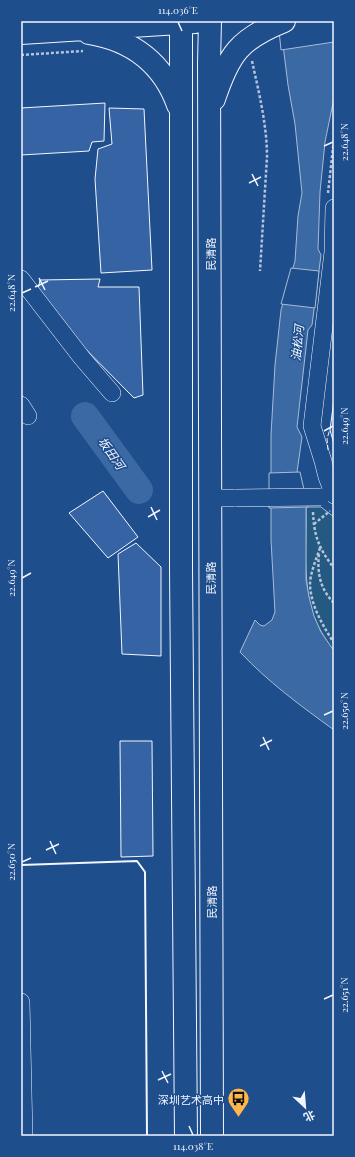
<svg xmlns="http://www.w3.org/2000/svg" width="355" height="1157" font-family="'Playfair Display','Noto Sans SC',serif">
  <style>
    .green { fill: #245a82; stroke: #a8bbd7 }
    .water { fill: #3b69a3; stroke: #a8bbd7 }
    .pier { fill: #1f4e8c; stroke: #a8bbd7 }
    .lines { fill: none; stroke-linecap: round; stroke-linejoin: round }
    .river { stroke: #3b69a3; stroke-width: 28 }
    .building { fill: #3563a3; stroke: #f2f6ff }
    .minor-casing { stroke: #f2f6ff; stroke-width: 18 }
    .major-casing { stroke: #f2f6ff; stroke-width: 24 }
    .path { stroke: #b3c4dc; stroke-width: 2.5; stroke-dasharray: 3 2; stroke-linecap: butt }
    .minor { stroke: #1f4e8c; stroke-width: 17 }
    .major { stroke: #1f4e8c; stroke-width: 22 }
    .minor-bridge-casing { stroke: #f2f6ff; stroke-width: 18; stroke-linecap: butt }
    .minor-bridge { stroke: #1f4e8c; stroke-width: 17 }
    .fence { stroke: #f2f6ff; stroke-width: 1; stroke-dasharray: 5 2; stroke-linecap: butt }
    .wall { stroke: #f2f6ff; stroke-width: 2 }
    .ticks { fill: none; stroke: #f2f6ff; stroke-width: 1.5 }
    .labels { text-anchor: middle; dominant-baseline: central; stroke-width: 3; stroke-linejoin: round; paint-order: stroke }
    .street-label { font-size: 11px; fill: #f2f6ff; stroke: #1f4e8c }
    .poi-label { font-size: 11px; fill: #f2f6ff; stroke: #1f4e8c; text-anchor: end }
    .water-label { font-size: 12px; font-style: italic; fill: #f2f6ff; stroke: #1f4e8c }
    .neatline { fill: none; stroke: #f2f6ff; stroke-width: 1.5 }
    .ticks-label { font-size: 10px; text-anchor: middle; fill: #f2f6ff }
  </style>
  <rect width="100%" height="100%" fill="#1f4e8c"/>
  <!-- green -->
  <path class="green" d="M 306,507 L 321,507 L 334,517 L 334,652 C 327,641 319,630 314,617 C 302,584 307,542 306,507 Z"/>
  <!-- water -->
  <path class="water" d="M 280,21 L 334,36 L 334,98 L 325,142 L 320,192 L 318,249 L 321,255 L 312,325 L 308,330 L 297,427 L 302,437 L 297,472 L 306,507 L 306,580 L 309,597 L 314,616 L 321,632 L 334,651 L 334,730 C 301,706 268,682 240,652 L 255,620 L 260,625 L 264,626 L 272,620 L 275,612 L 271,540 L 271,435 L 275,365 L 281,310 L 295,261 L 298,216 L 302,193 L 295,124 L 288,85 Z"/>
  <!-- pier -->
  <path class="pier" d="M 278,21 L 334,21 L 334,42 L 281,50 Z
    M 291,268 L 319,271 L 315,308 L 281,304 Z
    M 300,472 L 308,507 L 269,508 L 269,473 Z"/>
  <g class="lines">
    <!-- river -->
    <path class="river" d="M 85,416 L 139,490"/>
  </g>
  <!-- building -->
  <path class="building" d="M 105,103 L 104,141 L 92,142 L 89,151 L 21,155 L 21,108 Z
    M 109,108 L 144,109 L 152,270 L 101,273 L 95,179 L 98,149 L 112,144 Z
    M 100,279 L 98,287 L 139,287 L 143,395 L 134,398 L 36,299 L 40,280 Z
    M 334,399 L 334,444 L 330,430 Z
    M 103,491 L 138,537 L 108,558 L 69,513 Z
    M 136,543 L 161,567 L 161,656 L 122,654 L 118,554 Z
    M 120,741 L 152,741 L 153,856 L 121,857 Z"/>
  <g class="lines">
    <defs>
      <path id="minor" d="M 334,208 L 333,252 L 312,426 L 323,461 L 327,477 L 334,495
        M 21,279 L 82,358 L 112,393
        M 21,405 L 28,416
        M 210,498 L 236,498
        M 21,1002 L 24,1136"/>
      <path id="major" d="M 181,21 L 181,569 L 186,1136
        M 210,21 L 209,63 L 212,1136
        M 21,33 L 195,22
        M 89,33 C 132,40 163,63 178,105
        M 214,99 C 229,54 239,39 284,21"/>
    </defs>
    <!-- minor casing -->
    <use href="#minor" class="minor-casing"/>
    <!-- major casing -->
    <use href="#major" class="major-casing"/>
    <!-- path -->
    <path class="path" d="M 21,55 L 83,51
      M 252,61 C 259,93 267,125 267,157 L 260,271
      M 328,193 L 334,139
      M 313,512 C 314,536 319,549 334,568
      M 314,524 L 330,511
      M 320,548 C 316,560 310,573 310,585 C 311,606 323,626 334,643
      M 319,554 C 317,573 320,589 334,603"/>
    <!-- minor -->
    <use href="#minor" class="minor"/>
    <!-- major -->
    <use href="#major" class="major"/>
    <defs>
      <path id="minor-bridge" d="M 236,498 L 321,497"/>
    </defs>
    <!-- minor-bridge casing -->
    <use href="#minor-bridge" class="minor-bridge-casing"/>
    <!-- minor-bridge -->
    <use href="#minor-bridge" class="minor-bridge"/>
    <!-- fence -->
    <path class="fence" d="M 328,450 L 327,439 L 330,429"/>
    <!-- wall -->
    <path class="wall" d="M 21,865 L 137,861 L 145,872 L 147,1136"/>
  </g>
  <!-- ticks -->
  <path class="ticks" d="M 178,22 L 182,31M 324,146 L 333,142M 252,174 L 258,186M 249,183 L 261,177M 39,278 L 45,290M 35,287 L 48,281M 22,293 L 31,289M 324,431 L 333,426M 151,507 L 157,520M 148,517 L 160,510M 22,578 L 31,573M 324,715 L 333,711M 263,737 L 269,750M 260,746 L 272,740M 50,841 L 56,854M 46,850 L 59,844M 22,862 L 31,858M 324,999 L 333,995M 162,1071 L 168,1083M 158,1080 L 171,1074M 189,1126 L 193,1135"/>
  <!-- icons -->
  <defs>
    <symbol id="bus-pin" viewBox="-11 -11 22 30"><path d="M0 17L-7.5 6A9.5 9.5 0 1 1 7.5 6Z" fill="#ffb74d" stroke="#1f4e8c"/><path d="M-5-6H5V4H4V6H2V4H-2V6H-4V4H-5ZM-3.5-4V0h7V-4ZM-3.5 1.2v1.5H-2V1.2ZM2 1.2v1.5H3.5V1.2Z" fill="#111"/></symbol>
  </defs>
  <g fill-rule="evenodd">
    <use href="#bus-pin" x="226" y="1086" width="25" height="34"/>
  </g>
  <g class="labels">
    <!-- street labels -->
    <g class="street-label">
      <text transform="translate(210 254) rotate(-90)">民清路</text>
      <text transform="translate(210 578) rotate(-90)">民清路</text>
      <text transform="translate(211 902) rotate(-90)">民清路</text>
    </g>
    <!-- poi labels -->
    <g class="poi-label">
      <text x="224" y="1099">深圳艺术高中</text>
    </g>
    <!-- water labels -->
    <g class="water-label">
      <text transform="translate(297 343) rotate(-84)">油松河</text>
      <text transform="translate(112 453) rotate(55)">坂田河</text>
    </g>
  </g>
  <!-- border -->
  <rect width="355" height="1157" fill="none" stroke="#1f4e8c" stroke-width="44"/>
  <!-- north arrow -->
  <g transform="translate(305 1107) rotate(154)" stroke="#1f4e8c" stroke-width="3" paint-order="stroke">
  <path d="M0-3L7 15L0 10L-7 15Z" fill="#f2f6ff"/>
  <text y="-6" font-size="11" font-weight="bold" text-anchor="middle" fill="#f2f6ff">北</text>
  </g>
  <rect x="22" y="22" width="311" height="1113" class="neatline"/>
  <g class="ticks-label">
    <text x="178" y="14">114.036°E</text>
    <text transform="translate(344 142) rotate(-90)" y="4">22.648°N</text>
    <text transform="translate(11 293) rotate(-90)" y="4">22.648°N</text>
    <text transform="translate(344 426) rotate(-90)" y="4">22.649°N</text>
    <text transform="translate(11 578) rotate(-90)" y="4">22.649°N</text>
    <text transform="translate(344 711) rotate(-90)" y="4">22.650°N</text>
    <text transform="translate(11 862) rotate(-90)" y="4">22.650°N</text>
    <text transform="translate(344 995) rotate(-90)" y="4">22.651°N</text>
    <text x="193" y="1150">114.038°E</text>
  </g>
</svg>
